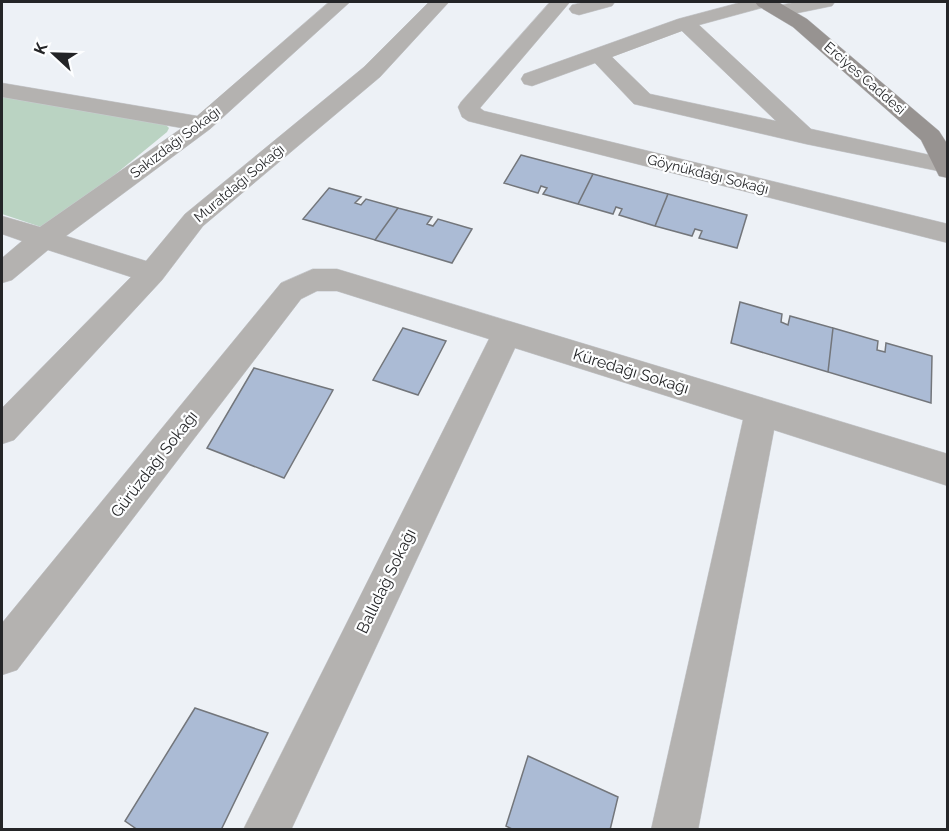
<svg xmlns="http://www.w3.org/2000/svg" width="949" height="831" font-family="Raleway,sans-serif">
  <style>
    .green { fill: #bad3c2 }
    .building { fill: #abbbd5; stroke: #73767b; stroke-width: 1.5 }
    .lines { fill: none; stroke-linecap: round; stroke-linejoin: round }
    .street-casing { stroke: #c9ccd1; stroke-width: 1 }
    .secondary-casing { stroke: #c9ccd1; stroke-width: 1 }
    .street { fill: #b4b2b0; fill-rule: evenodd }
    .secondary { fill: #979391; fill-rule: evenodd }
    .labels { text-anchor: middle; dominant-baseline: central; stroke-width: 4.5; stroke-linejoin: round; paint-order: stroke }
    .far-street-label { font-size: 14px; fill: #242527; stroke: #fdfeff }
    .street-label { font-size: 16px; fill: #242527; stroke: #fdfeff }
  </style>
  <rect width="100%" height="100%" fill="#edf1f6"/>
  <!-- green -->
  <path class="green" d="M 2,95 L 166,125 L 169,128 L 167,132 L 56,223 L 41,227 L 2,214 Z"/>
  <!-- building -->
  <path class="building" d="M 521,155 L 593,174 L 578,204 L 543,194 L 547,188 L 541,186 L 538,193 L 504,183 Z
    M 593,174 L 668,194 L 655,226 L 619,215 L 622,209 L 616,207 L 613,214 L 578,204 Z
    M 329,188 L 361,197 L 355,203 L 361,205 L 366,199 L 398,208 L 375,240 L 303,219 Z
    M 668,194 L 747,215 L 737,248 L 699,238 L 702,231 L 695,229 L 692,236 L 655,226 Z
    M 398,208 L 432,217 L 427,224 L 433,226 L 438,219 L 472,229 L 452,263 L 375,240 Z
    M 740,302 L 782,314 L 781,322 L 788,325 L 790,316 L 833,328 L 828,372 L 731,343 Z
    M 403,328 L 446,341 L 418,395 L 373,380 Z
    M 833,328 L 878,341 L 877,350 L 885,352 L 886,343 L 932,356 L 931,403 L 828,372 Z
    M 254,368 L 333,390 L 284,478 L 207,448 Z
    M 195,708 L 268,733 L 221,830 L 138,830 L 125,821 Z
    M 528,756 L 618,797 L 610,830 L 514,830 L 506,826 Z"/>
  <g class="lines">
    <defs>
      <path id="street" d="M 329,2 L 350,2 L 210,129 L 66,236 L 146,261 L 185,214 L 364,67 L 429,2 L 449,2 L 380,77 L 203,226 L 162,280 L 14,440 L 2,444 L 2,408 L 131,277 L 48,250 L 12,280 L 2,283 L 2,258 L 22,241 L 2,234 L 2,216 L 40,227 L 182,128 L 2,97 L 2,83 L 197,116 Z
        M 550,2 L 570,2 L 480,108 L 484,111 L 948,224 L 948,243 L 468,121 L 462,117 L 458,107 L 461,102 Z
        M 585,2 L 615,2 L 612,6 L 579,15 L 572,13 L 569,9 L 572,5 Z
        M 742,2 L 772,2 L 769,6 L 699,25 L 811,129 L 948,159 L 948,173 L 806,144 L 634,104 L 595,63 L 532,86 L 524,84 L 521,79 L 524,74 L 678,19 ZM 682,31 L 776,121 L 650,94 L 612,57 Z
        M 797,2 L 835,2 L 832,6 L 783,16 L 776,14 L 773,10 L 776,6 Z
        M 313,269 L 337,269 L 948,454 L 948,486 L 774,430 L 698,830 L 651,830 L 743,420 L 515,348 L 291,830 L 243,830 L 489,339 L 337,291 L 317,291 L 301,299 L 17,670 L 2,675 L 2,623 L 281,283 Z"/>
      <path id="secondary" d="M 755,2 L 778,2 L 807,19 L 939,131 L 948,145 L 948,178 L 939,176 L 921,140 L 793,27 L 758,6 Z"/>
    </defs>
    <!-- street casing -->
    <use href="#street" class="street-casing"/>
    <!-- secondary casing -->
    <use href="#secondary" class="secondary-casing"/>
    <!-- street -->
    <use href="#street" class="street"/>
    <!-- secondary -->
    <use href="#secondary" class="secondary"/>
  </g>
  <g class="labels">
    <!-- far-street labels -->
    <g class="far-street-label">
      <text transform="translate(865 78) rotate(41)">Erciyes Caddesi</text>
      <text transform="translate(175 142) rotate(-37)">Sakızdağı Sokağı</text>
      <text transform="translate(708 174) rotate(14)">Göynükdağı Sokağı</text>
      <text transform="translate(239 183) rotate(-40)">Muratdağı Sokağı</text>
    </g>
    <!-- street labels -->
    <g class="street-label">
      <text transform="translate(631 371) rotate(17)">Küredağı Sokağı</text>
      <text transform="translate(154 464) rotate(-52)">Gürüzdağı Sokağı</text>
      <text transform="translate(386 581) rotate(-64)">Ballıdağ Sokağı</text>
    </g>
  </g>
  <!-- border -->
  <rect width="949" height="831" fill="none" stroke="#242527" stroke-width="6"/>
  <!-- north arrow -->
  <g transform="translate(54 54) rotate(292)" stroke="#fdfeff" stroke-width="4.5" paint-order="stroke">
  <path d="M0-4.5L10 22L0 15L-10 22Z" fill="#242527"/>
  <text y="-9" font-size="16" font-weight="bold" text-anchor="middle" fill="#242527">K</text>
  </g>
</svg>
